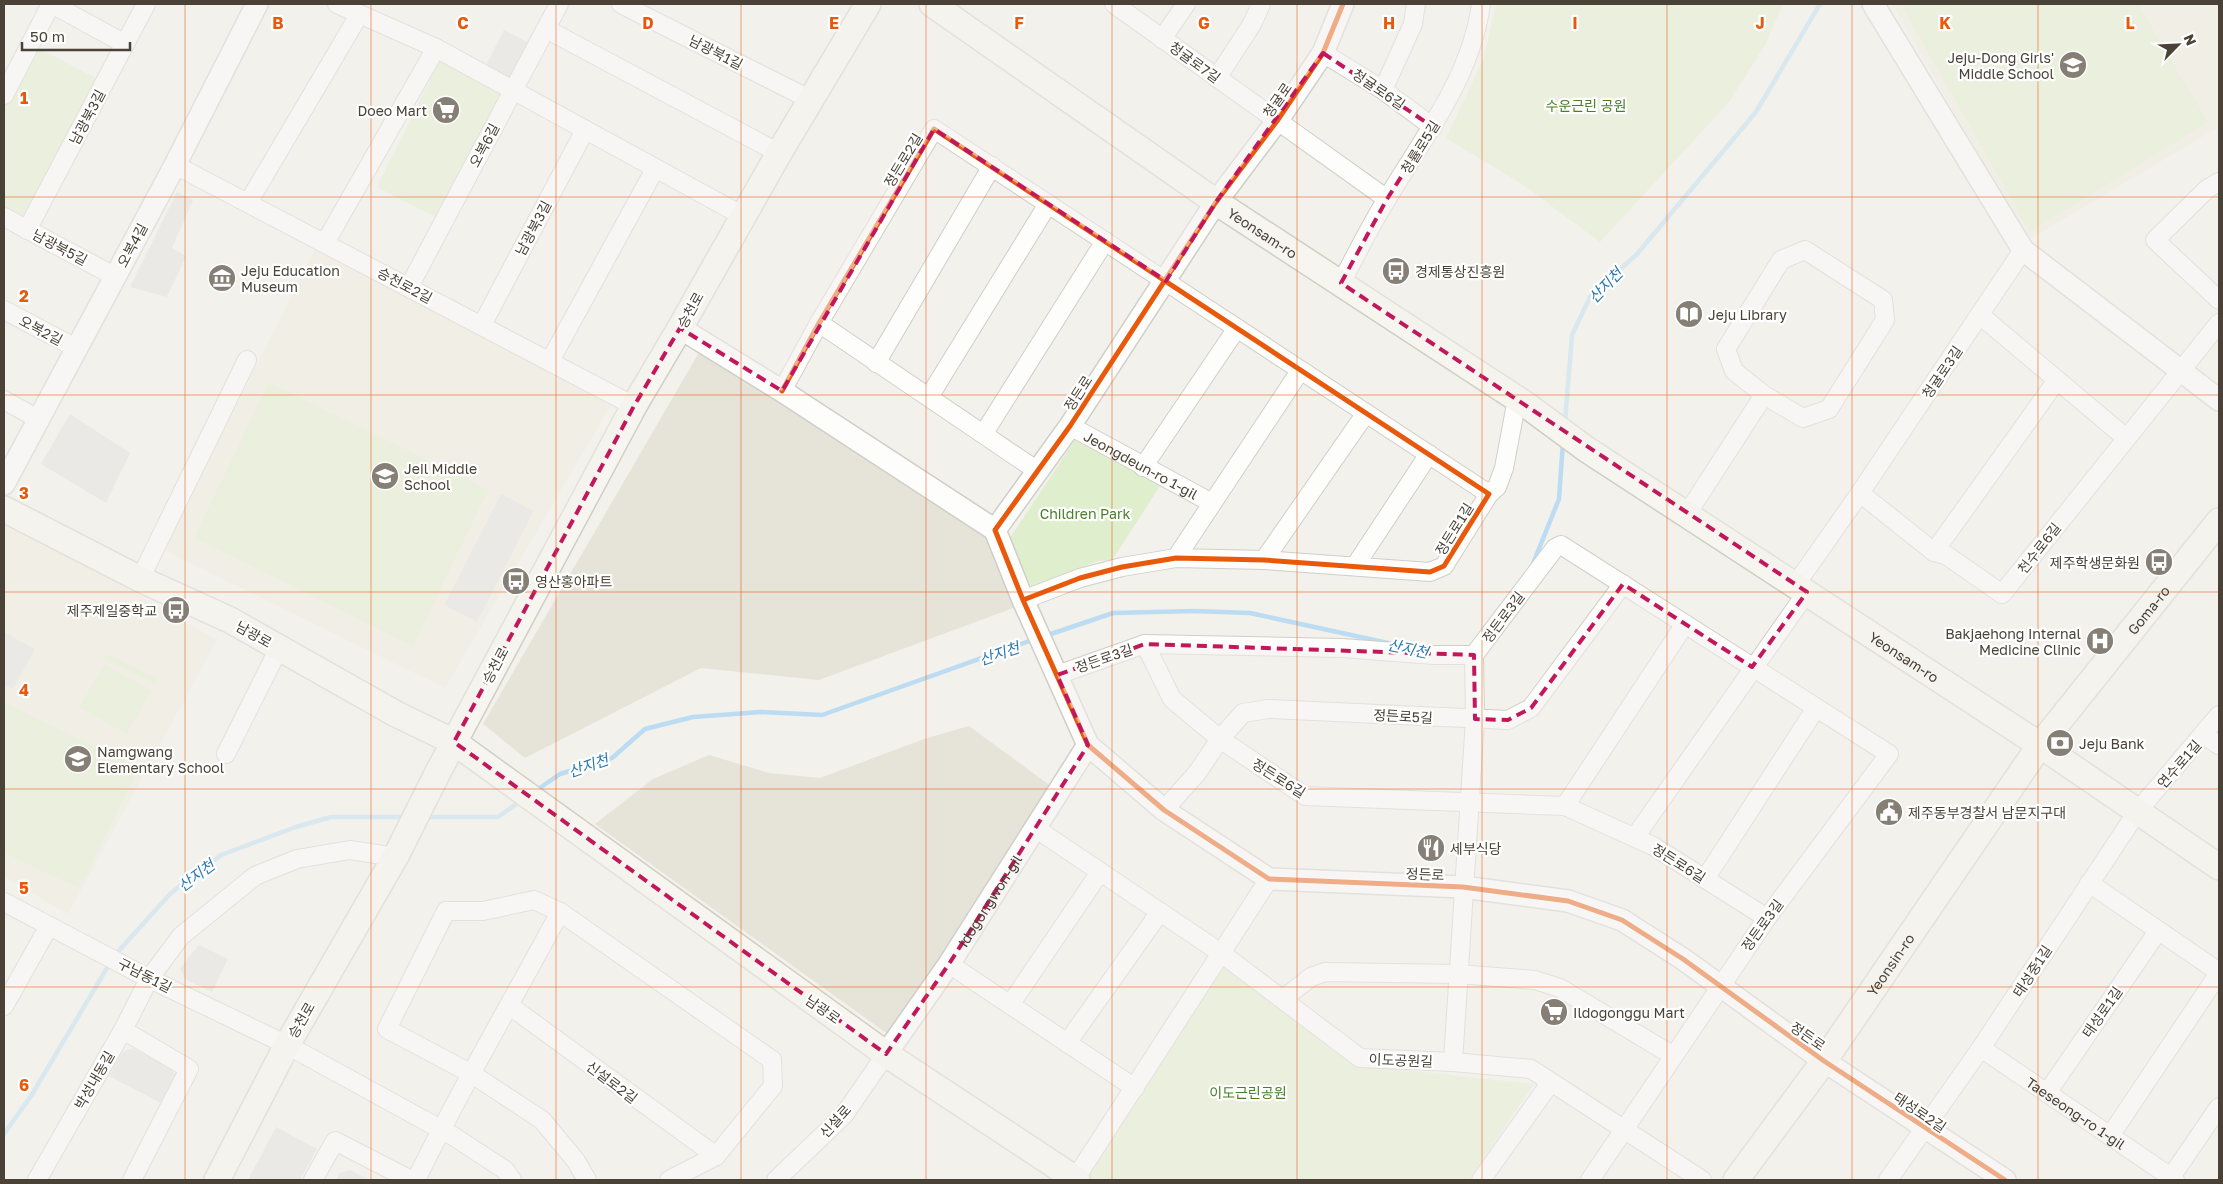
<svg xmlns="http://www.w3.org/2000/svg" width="2223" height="1184" font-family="'Golos Text','Noto Sans KR',sans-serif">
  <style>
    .residential { fill: #e6e3d9 }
    .education { fill: #f0ecde }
    .green { fill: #dfeecc }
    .parking { fill: #e2e0dc }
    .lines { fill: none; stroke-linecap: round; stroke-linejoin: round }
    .stream { stroke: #bbdcf2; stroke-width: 4.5 }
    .minor-casing { stroke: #d0cec9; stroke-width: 20 }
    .tertiary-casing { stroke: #d0cec9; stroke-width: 24 }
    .secondary-casing { stroke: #d2cec3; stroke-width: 28 }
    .minor { stroke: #fdfdfc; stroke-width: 18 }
    .tertiary { stroke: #fdfdfc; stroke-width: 21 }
    .secondary { stroke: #f7f5f0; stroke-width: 25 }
    .cycleway-casing { stroke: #fff; stroke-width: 8 }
    .cycleway { stroke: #e8590c; stroke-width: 5 }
    .marked { fill: none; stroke: #c2185b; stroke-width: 4; stroke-dasharray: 10 6; stroke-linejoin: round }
    .grid { fill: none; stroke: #e8590c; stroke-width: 1; stroke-opacity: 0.55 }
    .labels { text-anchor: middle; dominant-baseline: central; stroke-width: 4.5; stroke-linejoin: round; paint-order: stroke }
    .street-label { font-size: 14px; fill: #4a4237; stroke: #fff }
    .poi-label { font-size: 14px; fill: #4a4237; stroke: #fff; text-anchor: start }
    .park-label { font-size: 14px; fill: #487f27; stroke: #fff }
    .water-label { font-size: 15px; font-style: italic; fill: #2a78b2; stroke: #fff }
    .grid-label { font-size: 16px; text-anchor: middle; font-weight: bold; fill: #e8590c; stroke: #fff; stroke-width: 4.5; stroke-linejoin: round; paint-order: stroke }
  </style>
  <rect width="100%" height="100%" fill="#f2f1ec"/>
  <!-- residential -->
  <path class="residential" d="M 701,349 L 989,538 L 1019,606 L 819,680 L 701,668 L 525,758 L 483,724 Z
    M 969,726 L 1055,789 L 896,1040 L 595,824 L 653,779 L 709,755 L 769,773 L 820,778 L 924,739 Z"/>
  <!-- education -->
  <path class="education" d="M 1892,4 L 2219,4 L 2219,127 L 2028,240 Z
    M 316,247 L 612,403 L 445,688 L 164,550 Z
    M 4,519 L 217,640 L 68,914 L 4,877 Z"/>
  <!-- green -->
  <path class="green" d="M 1496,4 L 1783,4 L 1765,45 L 1729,102 L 1600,242 L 1525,186 L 1446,138 L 1483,60 Z
    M 1901,4 L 2138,4 L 2208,122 L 2030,232 Z
    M 34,46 L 96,78 L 23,220 L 4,210 L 4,105 Z
    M 440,60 L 505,93 L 442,220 L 377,187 Z
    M 269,382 L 488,490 L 413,646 L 194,538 Z
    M 1075,440 L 1160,486 L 1112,560 L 1098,561 L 1031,586 L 1008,541 Z
    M 107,654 L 158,679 L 155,684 L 105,659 Z
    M 104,664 L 151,691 L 127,734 L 79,707 Z
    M 4,702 L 139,768 L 79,888 L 4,853 Z
    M 1226,964 L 1359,1065 L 1534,1084 L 1469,1180 L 1091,1180 L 1087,1177 Z"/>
  <!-- parking -->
  <path class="parking" d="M 504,30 L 531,44 L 510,83 L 484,69 Z
    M 177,192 L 193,200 L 172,248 L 186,256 L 167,297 L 130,287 Z
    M 70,414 L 130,453 L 106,503 L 41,464 Z
    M 501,494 L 534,511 L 477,622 L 444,605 Z
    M 4,632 L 35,649 L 13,689 L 4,684 Z
    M 199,945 L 228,959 L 212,992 L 185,979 L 180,968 Z
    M 132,1048 L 171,1068 L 177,1078 L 163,1104 L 109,1076 L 122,1052 Z
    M 276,1127 L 317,1149 L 300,1180 L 248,1180 Z
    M 350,1170 L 370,1180 L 336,1180 L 340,1173 Z"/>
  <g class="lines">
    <!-- stream -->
    <path class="stream" d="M 1565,422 L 1572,335 L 1590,297 L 1637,254 L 1756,112 L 1820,4
      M 1532,566 L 1559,499 L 1563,442
      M 1045,636 L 1113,613 L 1194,611 L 1250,613 L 1388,643
      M 534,792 L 560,774 L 612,758 L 645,729 L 693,717 L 761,712 L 822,715 L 1035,639
      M 424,817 L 498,817 L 522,800
      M 114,956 L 171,893 L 221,855 L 296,827 L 331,817 L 407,817
      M 4,1134 L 31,1096 L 110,963"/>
    <defs>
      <g id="minor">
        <path d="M 52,4 L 125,44"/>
        <path d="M 337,4 L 436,48 L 743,216"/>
        <path d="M 621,4 L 811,100"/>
        <path d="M 1114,4 L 1387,199"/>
        <path d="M 546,29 L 779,153"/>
        <path d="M 1162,39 L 1186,4"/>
        <path d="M 1323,53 L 1383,90 L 1433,127"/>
        <path d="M 1217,78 L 1252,24 L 1261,4"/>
        <path d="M 1383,90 L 1413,24 L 1416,4"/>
        <path d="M 4,95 L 51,4"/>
        <path d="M 175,165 L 634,406"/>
        <path d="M 2219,182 L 2207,189 L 2155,240 L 2219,300"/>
        <path d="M 248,203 L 359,15"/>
        <path d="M 4,217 L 116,277"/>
        <path d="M 27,230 L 146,4"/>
        <path d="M 325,243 L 436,48"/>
        <path d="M 1341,283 C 1356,255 1370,226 1387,199 C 1424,136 1471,78 1481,4"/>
        <path d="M 409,287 L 559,4"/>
        <path d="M 4,310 L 78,349"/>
        <path d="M 1980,315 L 2126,438"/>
        <path d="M 819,323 L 1039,472"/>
        <path d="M 482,325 L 585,130"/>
        <path d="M 550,361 L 655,169"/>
        <path d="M 876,363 L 992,166"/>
        <path d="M 782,391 L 819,323 L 934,129 L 1489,494 L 1444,566 L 1430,572 L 1264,560 L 1176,558 L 1122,567 L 1080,578 L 1023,600"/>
        <path d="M 929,397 L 1048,204"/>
        <path d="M 4,400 L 40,420"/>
        <path id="s1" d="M 1070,426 L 1212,503"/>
        <path d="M 984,433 L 1105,241"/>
        <path d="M 1143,467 L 1237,328"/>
        <path d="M 1860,493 L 1934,552 L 1946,555 L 2002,594 L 2219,323"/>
        <path d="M 1489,494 L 1497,487 L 1504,468 L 1517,399"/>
        <path d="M 1687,514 L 1764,395 L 1803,418 L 1829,409 L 1885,320 L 1883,300 L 1805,250 L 1781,260 L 1726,349 L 1734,371 L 1764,395"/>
        <path d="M 1934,552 L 2057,380"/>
        <path d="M 1176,558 L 1300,371"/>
        <path d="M 1264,560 L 1366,413"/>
        <path d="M 1355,566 L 1429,454"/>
        <path d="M 140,579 L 247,360"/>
        <path d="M 1796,584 L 1860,493 L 2023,250"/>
        <path d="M 1145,644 L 1172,699 L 1220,739 L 1305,796 L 1565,806 L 1653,846 L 1767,918"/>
        <path d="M 1057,675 L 1145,644 L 1342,648 L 1434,655 L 1474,655 L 1555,548 L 1561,545 L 1889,754 L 1767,918 L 1590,1180"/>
        <path d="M 2203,735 L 2219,745"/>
        <path d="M 226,754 L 279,648"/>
        <path d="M 1565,806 L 1685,624"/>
        <path d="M 1164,810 L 1197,773 L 1220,739 L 1243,713 L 1268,709 L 1508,720 L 1531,708 L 1623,584"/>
        <path d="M 1035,828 L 1221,953 L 1360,1058 L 1453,1062 L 1531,1069 L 1702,1180"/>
        <path d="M 1635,837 L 1807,592"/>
        <path d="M 1705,879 L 1816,708"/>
        <path d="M 2089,883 L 2219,972"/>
        <path d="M 4,902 L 148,978 L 287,1045 L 453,1136 L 505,1170 L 512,1180"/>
        <path d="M 949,964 L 1135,1088"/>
        <path d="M 1283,999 L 1311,977 L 1325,972 L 1458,974 L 1535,980 L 1560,988 L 1672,1055"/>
        <path d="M 1010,1005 L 1100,872"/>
        <path d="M 4,1006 L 49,926"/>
        <path d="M 510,1006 L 716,1156"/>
        <path d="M 123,1030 L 189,1069 L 132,1180"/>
        <path d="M 1067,1043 L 1160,912"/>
        <path id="s2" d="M 1981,1048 L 2175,1180"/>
        <path d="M 1453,1062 L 1475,719 L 1474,655"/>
        <path d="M 2047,1093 L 2158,931"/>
        <path d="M 2110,1136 L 2219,973"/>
        <path d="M 1075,1179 L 1269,879"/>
        <path d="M 37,1180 L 123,1030 L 149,979 L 181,936 L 255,876 L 297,859 L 350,850 L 396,857"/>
        <path d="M 313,1180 L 335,1141 L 411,1180"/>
        <path d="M 416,1180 C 460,1089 512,1002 560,912"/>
        <path d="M 587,1180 L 576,1161 L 542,1120 L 472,1074 L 387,1029 L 446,911 L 483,911 L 534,900 L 560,912 L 772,1060 L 773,1086 L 716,1156 L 669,1180"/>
        <path d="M 776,1180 L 844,1115 L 886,1054"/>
        <path d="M 1481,1180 L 1551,1082"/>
        <path d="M 1888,1180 L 1981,1048 L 2137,812 L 2219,715"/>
        <path d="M 2169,1180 L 2219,1107"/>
      </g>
      <g id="tertiary">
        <path d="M 1343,4 L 1323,53 L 1277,121 L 1216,202 L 1070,426 L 995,530 L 1023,600 L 1088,745 L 1164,810 L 1269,879 L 1463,887 L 1568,901 L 1622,920 L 1683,959 L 1824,1061 L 2005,1180"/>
        <path d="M 1873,4 L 2023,250 L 2219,400"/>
        <path d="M 680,328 L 782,391 L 995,530"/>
        <path d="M 4,484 L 175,165 L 257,4"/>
        <path id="s3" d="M 886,1054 L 949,964 L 1088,745"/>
      </g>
      <g id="secondary">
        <path id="s4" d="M 932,4 L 1216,202 L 1525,404 L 1586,449 L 2040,745 L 2219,867"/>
        <path d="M 4,509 L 140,579 L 230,620 L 396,714 L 454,742 L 886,1054 L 1077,1180"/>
        <path d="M 217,1180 L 287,1045 L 397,854 L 437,774 L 634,406 L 680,328 L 779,153 L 868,4"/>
        <path id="s5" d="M 1736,1180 L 1824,1061 L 2040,745 L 2219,521"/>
      </g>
    </defs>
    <!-- minor casing -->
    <use href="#minor" class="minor-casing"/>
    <!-- tertiary casing -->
    <use href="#tertiary" class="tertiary-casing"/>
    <!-- secondary casing -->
    <use href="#secondary" class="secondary-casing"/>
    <!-- minor -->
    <use href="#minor" class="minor"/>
    <!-- tertiary -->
    <use href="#tertiary" class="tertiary"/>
    <!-- secondary -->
    <use href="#secondary" class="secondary"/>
    <defs>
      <path id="cycleway" d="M 1343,4 L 1323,53 L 1277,121 L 1216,202 L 1070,426 L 995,530 L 1023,600 L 1088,745 L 1164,810 L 1269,879 L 1463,887 L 1568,901 L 1622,920 L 1683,959 L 1824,1061 L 2005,1180
        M 782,391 L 819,323 L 934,129 L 1489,494 L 1444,566 L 1430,572 L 1264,560 L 1176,558 L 1122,567 L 1080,578 L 1023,600"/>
    </defs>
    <!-- cycleway casing -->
    <use href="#cycleway" class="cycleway-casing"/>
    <!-- cycleway -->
    <use href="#cycleway" class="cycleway"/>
  </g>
  <!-- marked area -->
  <path d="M0 0H2223V1184H0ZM 1323,53 L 1433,127 L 1387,199 L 1341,283 L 1807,592 L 1752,667 L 1623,584 L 1531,708 L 1508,720 L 1475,719 L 1474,655 L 1145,644 L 1057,675 L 1088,745 L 949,964 L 886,1054 L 454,742 L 634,406 L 680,328 L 782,391 L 934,129 L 1166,281 L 1216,202 Z" fill="#f2f1ec" fill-opacity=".55" fill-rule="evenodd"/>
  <path class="marked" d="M 1323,53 L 1433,127 L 1387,199 L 1341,283 L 1807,592 L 1752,667 L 1623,584 L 1531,708 L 1508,720 L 1475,719 L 1474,655 L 1145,644 L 1057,675 L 1088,745 L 949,964 L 886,1054 L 454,742 L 634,406 L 680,328 L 782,391 L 934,129 L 1166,281 L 1216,202 Z"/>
  <!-- grid -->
  <path class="grid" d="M 185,4 L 185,1180M 371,4 L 371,1180M 556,4 L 556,1180M 741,4 L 741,1180M 926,4 L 926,1180M 1112,4 L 1112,1180M 1297,4 L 1297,1180M 1482,4 L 1482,1180M 1667,4 L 1667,1180M 1852,4 L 1852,1180M 2038,4 L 2038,1180M 4,197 L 2219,197M 4,395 L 2219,395M 4,592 L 2219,592M 4,789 L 2219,789M 4,987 L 2219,987"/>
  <!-- icons -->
  <defs>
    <symbol id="school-disc" viewBox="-11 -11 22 22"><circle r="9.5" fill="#857f76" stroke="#fff"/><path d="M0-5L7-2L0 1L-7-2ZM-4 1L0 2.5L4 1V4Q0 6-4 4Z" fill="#fff"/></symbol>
    <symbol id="supermarket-disc" viewBox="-11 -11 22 22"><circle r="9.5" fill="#857f76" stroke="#fff"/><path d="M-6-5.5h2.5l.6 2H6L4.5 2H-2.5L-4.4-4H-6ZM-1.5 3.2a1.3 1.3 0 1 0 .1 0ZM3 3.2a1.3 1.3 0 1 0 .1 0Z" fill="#fff"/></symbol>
    <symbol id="bus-disc" viewBox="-11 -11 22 22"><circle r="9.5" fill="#857f76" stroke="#fff"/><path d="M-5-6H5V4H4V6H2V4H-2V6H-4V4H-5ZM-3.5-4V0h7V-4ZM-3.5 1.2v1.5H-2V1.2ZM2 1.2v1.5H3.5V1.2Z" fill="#fff"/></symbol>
    <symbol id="museum-disc" viewBox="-11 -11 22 22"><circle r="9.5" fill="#857f76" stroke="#fff"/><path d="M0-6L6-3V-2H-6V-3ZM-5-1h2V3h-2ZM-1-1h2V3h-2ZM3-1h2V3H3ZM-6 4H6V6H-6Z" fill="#fff"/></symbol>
    <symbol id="library-disc" viewBox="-11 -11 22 22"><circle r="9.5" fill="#857f76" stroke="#fff"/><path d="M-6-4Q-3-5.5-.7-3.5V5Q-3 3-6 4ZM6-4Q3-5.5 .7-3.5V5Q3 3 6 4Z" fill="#fff"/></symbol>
    <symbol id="hospital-disc" viewBox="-11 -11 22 22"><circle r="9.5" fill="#857f76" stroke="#fff"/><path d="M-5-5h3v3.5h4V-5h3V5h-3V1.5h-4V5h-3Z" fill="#fff"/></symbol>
    <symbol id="bank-disc" viewBox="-11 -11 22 22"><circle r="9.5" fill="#857f76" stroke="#fff"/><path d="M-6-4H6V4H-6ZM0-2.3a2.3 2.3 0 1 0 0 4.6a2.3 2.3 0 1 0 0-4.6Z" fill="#fff"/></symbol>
    <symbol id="civic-disc" viewBox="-11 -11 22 22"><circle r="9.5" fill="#857f76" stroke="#fff"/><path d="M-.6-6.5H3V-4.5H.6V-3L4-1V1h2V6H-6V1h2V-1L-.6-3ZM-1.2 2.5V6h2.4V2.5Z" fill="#fff"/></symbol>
    <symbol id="restaurant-disc" viewBox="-11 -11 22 22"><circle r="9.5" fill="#857f76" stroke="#fff"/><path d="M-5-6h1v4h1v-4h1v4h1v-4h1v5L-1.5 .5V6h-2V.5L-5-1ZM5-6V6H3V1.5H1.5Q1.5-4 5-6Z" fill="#fff"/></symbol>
  </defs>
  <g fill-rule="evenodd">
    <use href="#school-disc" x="2057" y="49" width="32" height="32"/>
    <use href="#supermarket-disc" x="430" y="94" width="32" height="32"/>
    <use href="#bus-disc" x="1380" y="255" width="32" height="32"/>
    <use href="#museum-disc" x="206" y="262" width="32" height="32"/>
    <use href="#library-disc" x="1673" y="298" width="32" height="32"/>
    <use href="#school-disc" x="369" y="460" width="32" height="32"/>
    <use href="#bus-disc" x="2143" y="546" width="32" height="32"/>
    <use href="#bus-disc" x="500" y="565" width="32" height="32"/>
    <use href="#bus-disc" x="160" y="594" width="32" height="32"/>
    <use href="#hospital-disc" x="2084" y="625" width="32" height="32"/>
    <use href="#bank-disc" x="2044" y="727" width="32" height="32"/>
    <use href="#school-disc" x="62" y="743" width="32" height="32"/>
    <use href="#civic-disc" x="1873" y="796" width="32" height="32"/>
    <use href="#restaurant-disc" x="1415" y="832" width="32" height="32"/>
    <use href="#supermarket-disc" x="1538" y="996" width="32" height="32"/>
  </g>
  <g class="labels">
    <!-- street labels -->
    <g class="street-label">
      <text transform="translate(716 52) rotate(27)">남광북1길</text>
      <text transform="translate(1195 62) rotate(36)">청귤로7길</text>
      <text transform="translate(1379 89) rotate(34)">청귤로6길</text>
      <text transform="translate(1277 100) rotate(-55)">청귤로</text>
      <text transform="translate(87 117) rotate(-62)">남광북3길</text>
      <text transform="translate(484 145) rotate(-62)">오복6길</text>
      <text transform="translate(1420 147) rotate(-58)">청률로5길</text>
      <text transform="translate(903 160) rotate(-59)">정든로2길</text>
      <text transform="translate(533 228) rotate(-62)">남광북3길</text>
      <text stroke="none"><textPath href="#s4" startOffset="402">Yeonsam-ro</textPath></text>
      <text transform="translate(132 245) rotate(-62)">오복4길</text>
      <text transform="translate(60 247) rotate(28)">남광북5길</text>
      <text transform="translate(405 285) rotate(28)">승천로2길</text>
      <text transform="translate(690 310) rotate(-61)">승천로</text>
      <text transform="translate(41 330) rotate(28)">오복2길</text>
      <text transform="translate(1942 372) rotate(-56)">청귤로3길</text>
      <text transform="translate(1078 393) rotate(-57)">정든로</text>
      <text stroke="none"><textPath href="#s1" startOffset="81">Jeongdeun-ro 1-gil</textPath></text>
      <text transform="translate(1454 529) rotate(-58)">정든로1길</text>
      <text transform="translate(2039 548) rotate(-52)">천수로6길</text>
      <text stroke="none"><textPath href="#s5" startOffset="704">Goma-ro</textPath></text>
      <text transform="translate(1503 617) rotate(-53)">정든로3길</text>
      <text transform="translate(254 634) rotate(29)">남광로</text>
      <text stroke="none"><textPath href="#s4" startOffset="1171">Yeonsam-ro</textPath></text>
      <text transform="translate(1104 658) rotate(-19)">정든로3길</text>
      <text transform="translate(495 665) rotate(-62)">승천로</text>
      <text transform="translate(1403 716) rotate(3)">정든로5길</text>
      <text transform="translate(2179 764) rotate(-49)">연수로1길</text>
      <text transform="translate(1279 778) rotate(32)">정든로6길</text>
      <text transform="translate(1679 863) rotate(32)">정든로6길</text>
      <text transform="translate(1425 874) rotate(2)">정든로</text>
      <text stroke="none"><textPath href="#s3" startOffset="185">Idogongwon-gil</textPath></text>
      <text transform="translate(1762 925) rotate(-54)">정든로3길</text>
      <text stroke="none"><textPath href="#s5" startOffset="265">Yeonsin-ro</textPath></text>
      <text transform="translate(2032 971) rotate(-57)">태성중1길</text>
      <text transform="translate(145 975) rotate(27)">구남동1길</text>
      <text transform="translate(823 1009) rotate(35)">남광로</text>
      <text transform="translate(2102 1012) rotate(-55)">태성로1길</text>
      <text transform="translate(301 1020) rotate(-60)">승천로</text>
      <text transform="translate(1808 1036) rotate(35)">정든로</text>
      <text transform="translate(1401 1060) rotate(2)">이도공원길</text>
      <text transform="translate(94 1080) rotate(-60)">박성내동길</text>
      <text transform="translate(612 1082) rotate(37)">신설로2길</text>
      <text transform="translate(1920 1112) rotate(34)">태성로2길</text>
      <text stroke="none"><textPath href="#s2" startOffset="115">Taeseong-ro 1-gil</textPath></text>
      <text transform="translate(835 1121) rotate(-48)">신설로</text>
    </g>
    <!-- poi labels -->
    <g class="poi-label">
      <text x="2054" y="57" text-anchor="end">Jeju-Dong Girls'<tspan x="2054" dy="16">Middle School</tspan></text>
      <text x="427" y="110" text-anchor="end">Doeo Mart</text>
      <text x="241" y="270">Jeju Education<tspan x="241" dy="16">Museum</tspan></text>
      <text x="1415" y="271">경제통상진흥원</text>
      <text x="1708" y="314">Jeju Library</text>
      <text x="404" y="468">Jeil Middle<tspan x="404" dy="16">School</tspan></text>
      <text x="2140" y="562" text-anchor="end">제주학생문화원</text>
      <text x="535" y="581">영산홍아파트</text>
      <text x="157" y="610" text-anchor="end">제주제일중학교</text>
      <text x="2081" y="633" text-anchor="end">Bakjaehong Internal<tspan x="2081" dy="16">Medicine Clinic</tspan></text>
      <text x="2079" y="743">Jeju Bank</text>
      <text x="97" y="751">Namgwang<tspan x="97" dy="16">Elementary School</tspan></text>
      <text x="1908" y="812">제주동부경찰서 남문지구대</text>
      <text x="1450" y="848">세부식당</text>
      <text x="1573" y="1012">Ildogonggu Mart</text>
    </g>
    <!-- park labels -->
    <g class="park-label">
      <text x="1586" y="105">수운근린 공원</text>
      <text x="1085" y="513">Children Park</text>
      <text x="1248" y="1092">이도근린공원</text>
    </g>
    <!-- water labels -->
    <g class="water-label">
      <text transform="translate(1605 285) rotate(-46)">산지천</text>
      <text transform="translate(1408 648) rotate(12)">산지천</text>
      <text transform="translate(999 653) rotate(-19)">산지천</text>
      <text transform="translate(588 765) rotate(-19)">산지천</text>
      <text transform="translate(196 875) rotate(-37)">산지천</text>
    </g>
  </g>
  <g class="grid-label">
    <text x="278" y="29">B</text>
    <text x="463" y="29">C</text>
    <text x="648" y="29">D</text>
    <text x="834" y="29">E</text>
    <text x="1019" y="29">F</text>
    <text x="1204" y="29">G</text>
    <text x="1389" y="29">H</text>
    <text x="1575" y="29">I</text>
    <text x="1760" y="29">J</text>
    <text x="1945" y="29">K</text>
    <text x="2130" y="29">L</text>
    <text x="24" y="104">1</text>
    <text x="24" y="302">2</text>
    <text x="24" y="499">3</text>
    <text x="24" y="696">4</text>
    <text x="24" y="894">5</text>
    <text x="24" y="1091">6</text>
  </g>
  <!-- border -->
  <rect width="2223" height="1184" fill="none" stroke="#4a4237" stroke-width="10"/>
  <!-- north arrow -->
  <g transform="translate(2178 45) rotate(66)" stroke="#ffffff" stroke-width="4" paint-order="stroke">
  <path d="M0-4L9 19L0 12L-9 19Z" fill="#4a4237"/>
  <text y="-8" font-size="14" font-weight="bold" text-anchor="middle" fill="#4a4237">N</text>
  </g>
  <!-- scale -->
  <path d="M22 42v8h108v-8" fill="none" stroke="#4a4237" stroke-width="2.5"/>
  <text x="30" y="42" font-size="15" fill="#4a4237" stroke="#ffffff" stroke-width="4" paint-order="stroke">50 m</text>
</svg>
